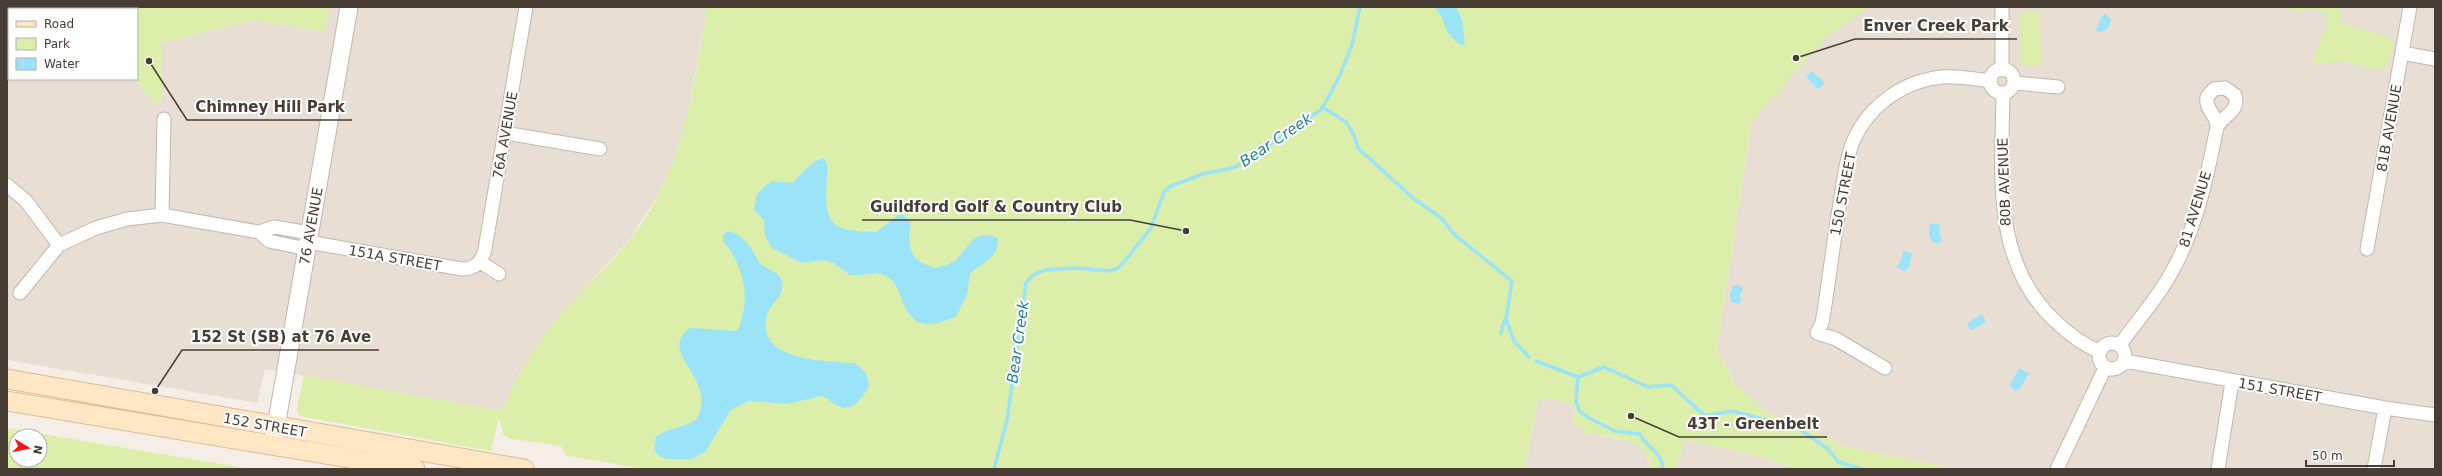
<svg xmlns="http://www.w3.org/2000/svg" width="2442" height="476" font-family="'DejaVu Sans',sans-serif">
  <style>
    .residential { fill: #e9ded3 }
    .green { fill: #dbeeaa; fill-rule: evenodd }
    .water { fill: #9be3f9 }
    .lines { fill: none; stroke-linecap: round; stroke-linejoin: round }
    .stream { stroke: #9be3f9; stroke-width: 3.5 }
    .minor-casing { stroke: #c4b6aa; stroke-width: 15 }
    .tertiary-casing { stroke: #c4b6aa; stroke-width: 19 }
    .secondary-casing { stroke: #ddbc92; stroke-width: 21 }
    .minor { stroke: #fff; stroke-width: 13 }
    .tertiary { stroke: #fff; stroke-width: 17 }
    .secondary { stroke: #ffe7c6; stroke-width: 19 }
    .labels { text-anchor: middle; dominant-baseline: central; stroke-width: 4; stroke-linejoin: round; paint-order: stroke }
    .street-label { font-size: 14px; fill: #483d34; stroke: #fff }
    .water-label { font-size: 15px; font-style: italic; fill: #1e7f9e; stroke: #fff }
    .leader { fill: none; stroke: #483d34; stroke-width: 1.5 }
    .callout-dot { fill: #483d34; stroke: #fff; stroke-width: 1.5 }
    .callout-label { font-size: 15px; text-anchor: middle; font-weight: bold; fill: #483d34; stroke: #fff; stroke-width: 4; stroke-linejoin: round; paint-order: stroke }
  </style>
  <rect width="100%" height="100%" fill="#f5eee6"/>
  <!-- residential -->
  <path class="residential" d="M 7,7 L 76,7 L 73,9 L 9,9 L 9,25 L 7,25 Z
    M 329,7 L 707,7 L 687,120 L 676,156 L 662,189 L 630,239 L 567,307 L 544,336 L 520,373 L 501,411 L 265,369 L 257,403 L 7,360 L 7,80 L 136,79 L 154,104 L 162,101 L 161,43 L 253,20 L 324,32 Z
    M 1769,7 L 2435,7 L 2435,469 L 1958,469 L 1843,446 L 1809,428 L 1764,411 L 1733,382 L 1717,348 Z
    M 1538,399 L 1552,399 L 1574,405 L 1574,426 L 1582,427 L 1582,432 L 1635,442 L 1645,451 L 1651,469 L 1525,469 Z
    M 1684,440 L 1746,453 L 1800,469 L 1676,469 Z"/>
  <!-- green -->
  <path class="green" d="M 76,7 L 329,7 L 325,32 L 253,20 L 161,43 L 162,101 L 154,104 L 136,79 L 137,9 L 73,9 Z
    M 707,7 L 1869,7 L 1828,36 L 1787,80 L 1777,104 L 1779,89 L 1751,124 L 1717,348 L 1733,382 L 1764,411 L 1809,428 L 1843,446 L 1958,469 L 1800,469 L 1746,453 L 1684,440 L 1676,469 L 1651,469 C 1648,436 1607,437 1581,432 L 1582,427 L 1574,426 L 1574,405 L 1552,399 L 1538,399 L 1525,469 L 645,469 L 567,456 L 561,446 L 508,438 L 503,434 L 499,418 L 491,451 L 299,416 L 297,409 L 304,375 L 501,411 C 519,373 539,338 567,307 C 593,278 621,255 642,223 C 686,158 694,82 707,7 Z
    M 2287,7 L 2339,7 L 2341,23 L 2390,38 L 2393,42 L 2391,57 L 2386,69 L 2378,70 L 2341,61 L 2313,65 L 2313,59 L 2328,23 L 2327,14 L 2318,9 L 2295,12 Z
    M 2040,11 L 2041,65 L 2021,65 L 2020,12 Z
    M 7,25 L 9,25 L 9,79 L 11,79 L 7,80 Z
    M 7,428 L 251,469 L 7,469 ZM 16,436 L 40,436 L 40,460 L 16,460 Z"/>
  <!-- water -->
  <path class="water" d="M 1434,7 L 1456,7 L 1462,20 L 1465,44 L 1461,45 C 1439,30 1448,19 1434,7 Z
    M 2106,14 L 2111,19 L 2109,27 L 2102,32 L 2095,31 L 2102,16 Z
    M 1812,71 L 1825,83 L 1819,89 L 1815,87 L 1816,86 L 1806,77 Z
    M 823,158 C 829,163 827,168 827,175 C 824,222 827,232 876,232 L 899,215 L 904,215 L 911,223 C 907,249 909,260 935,268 C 942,266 951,264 956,260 C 969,247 974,228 998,238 C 999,261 982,261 970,274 L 967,295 L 956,317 C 948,319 940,323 932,324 C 899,327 906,286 886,276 C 873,270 863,277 850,275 L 832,262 L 823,260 L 802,263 L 772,248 L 765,236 L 764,220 L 754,210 L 757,194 L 771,181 L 792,183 L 812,163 Z
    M 1932,223 L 1940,225 L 1939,232 L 1942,239 L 1939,244 L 1934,243 L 1929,237 L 1929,226 Z
    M 729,231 C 744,235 751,248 758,260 C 763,270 780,270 782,283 C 784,298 770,303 767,315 C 755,362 827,361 855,363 L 866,373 L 869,386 C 863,397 853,413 838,406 C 832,403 829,398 822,396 L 787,404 L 748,401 L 731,410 L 705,452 L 692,459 L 667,459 L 659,456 L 654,450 L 656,437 C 668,427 681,429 696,420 C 720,377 655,355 690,328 L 737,331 C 752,301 744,265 723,241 L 723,234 Z
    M 1903,251 L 1912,253 L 1909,267 L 1904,271 L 1896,267 L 1901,261 Z
    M 1738,285 L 1744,288 L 1740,294 L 1741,301 L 1738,304 L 1731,302 L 1730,294 L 1733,286 Z
    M 1982,314 L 1986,322 L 1972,330 L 1969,329 L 1968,323 Z
    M 2019,368 L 2029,373 L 2019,390 L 2015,391 L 2010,385 Z"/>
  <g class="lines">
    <!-- stream -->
    <path class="stream" d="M 1322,107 L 1346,122 L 1354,135 L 1358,148 L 1414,199 L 1440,217 L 1456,236 L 1512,281 L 1506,319 L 1514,341 L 1529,357
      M 1501,333 L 1505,319
      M 1536,361 L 1578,377 L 1576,401 L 1579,411 L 1589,418 L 1615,431 L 1640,434 C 1646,448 1662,451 1663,469
      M 1578,377 L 1604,367 L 1648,387 L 1671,385 L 1705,416 L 1732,411 L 1798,428 L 1828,449 L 1838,462 L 1863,469
      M 994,469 L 1007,420 L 1026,283 L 1033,275 L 1045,270 L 1076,268 L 1109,271 L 1118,268 L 1124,262 L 1151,228 L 1164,192 L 1171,186 L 1203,174 L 1236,167 L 1322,109 L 1339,77 L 1352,45 L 1360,7"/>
    <defs>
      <path id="minor" d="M 2402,53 L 2435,59
        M1990 81a12 12 0 1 1 24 0a12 12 0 1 1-24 0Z
        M 2002,70 L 2002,7
        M 2014,83 L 2058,87
        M 2003,93 C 2002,172 1991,259 2053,319 C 2067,333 2082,344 2100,352
        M 505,133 L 600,149
        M 7,185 L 26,201 L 59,245
        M 162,215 L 164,119
        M 259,232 L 269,241 L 307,249
        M 308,242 L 462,269 C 475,269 482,262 485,249 L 526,7
        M 2367,249 L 2410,7
        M 480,262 L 499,274
        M 20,293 L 59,245 L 96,228 L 127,219 L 162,215 L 259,232 L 274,227 L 310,233
        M2099 356a13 13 0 1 1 26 0a13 13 0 1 1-26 0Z
        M 2120,345 C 2136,322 2156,300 2170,275 C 2196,231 2207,177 2217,127 C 2217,115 2205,110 2207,97 L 2214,89 L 2225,88 L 2235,95 C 2240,112 2224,114 2217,127
        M 2125,361 L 2385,408 L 2435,415
        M 1885,368 L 1836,339 L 1817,333 L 1822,323 C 1829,283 1833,243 1840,203 C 1843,185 1845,165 1851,147 C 1865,108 1902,81 1942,77 C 1958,76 1975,79 1991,81
        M 2057,469 L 2105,368
        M 2218,469 L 2232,382
        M 2374,469 L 2385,408"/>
      <path id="tertiary" d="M 274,438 L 349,7"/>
      <path id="secondary" d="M 7,379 L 524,469
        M 7,401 L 415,469"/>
    </defs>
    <!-- minor casing -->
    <use href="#minor" class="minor-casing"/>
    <!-- tertiary casing -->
    <use href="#tertiary" class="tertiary-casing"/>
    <!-- secondary casing -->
    <use href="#secondary" class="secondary-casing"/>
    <!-- minor -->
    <use href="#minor" class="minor"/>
    <!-- tertiary -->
    <use href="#tertiary" class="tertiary"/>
    <!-- secondary -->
    <use href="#secondary" class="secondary"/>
  </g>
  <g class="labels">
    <!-- street labels -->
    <g class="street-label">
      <text transform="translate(2389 128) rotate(-80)">81B AVENUE</text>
      <text transform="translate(505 135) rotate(-80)">76A AVENUE</text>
      <text transform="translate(2004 182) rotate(-92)">80B AVENUE</text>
      <text transform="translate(1843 194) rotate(-79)">150 STREET</text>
      <text transform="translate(2195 209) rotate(-73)">81 AVENUE</text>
      <text transform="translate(311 226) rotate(-80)">76 AVENUE</text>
      <text transform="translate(395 258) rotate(10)">151A STREET</text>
      <text transform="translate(2280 390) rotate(10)">151 STREET</text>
      <text transform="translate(265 425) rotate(10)">152 STREET</text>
    </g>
    <!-- water labels -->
    <g class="water-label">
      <text transform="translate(1276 140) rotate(-34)">Bear Creek</text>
      <text transform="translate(1018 342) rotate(-82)">Bear Creek</text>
    </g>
  </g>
  <!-- callouts -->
  <path class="leader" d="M1796 58L1855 39H2017M149 61L187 120H352M1186 231L1130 220H862M155 391L182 350H379M1631 416L1679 437H1827"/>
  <g class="callout-dot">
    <circle cx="1796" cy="58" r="4"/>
    <circle cx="149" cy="61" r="4"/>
    <circle cx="1186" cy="231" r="4"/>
    <circle cx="155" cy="391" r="4"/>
    <circle cx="1631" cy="416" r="4"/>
  </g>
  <g class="callout-label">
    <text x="1936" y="31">Enver Creek Park</text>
    <text x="270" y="112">Chimney Hill Park</text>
    <text x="996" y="212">Guildford Golf &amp; Country Club</text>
    <text x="281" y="342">152 St (SB) at 76 Ave</text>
    <text x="1753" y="429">43T - Greenbelt</text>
  </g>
  <!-- border -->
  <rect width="2442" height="476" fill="none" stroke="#483d34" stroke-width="16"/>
  <!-- legend -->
  <rect x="8" y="8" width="130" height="72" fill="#ffffff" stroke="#b6b1ae"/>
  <rect x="16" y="21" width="20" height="6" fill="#ffe7c6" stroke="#b6b1ae"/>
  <text x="44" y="28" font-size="12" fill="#483d34">Road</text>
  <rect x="16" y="38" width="20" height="12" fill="#dbeeaa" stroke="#b6b1ae"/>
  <text x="44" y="48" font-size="12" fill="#483d34">Park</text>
  <rect x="16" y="58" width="20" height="12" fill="#9be3f9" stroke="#b6b1ae"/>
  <text x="44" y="68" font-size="12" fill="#483d34">Water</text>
  <!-- north arrow -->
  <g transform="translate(28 448) rotate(100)"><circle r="19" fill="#ffffff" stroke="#b6b1ae"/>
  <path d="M0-3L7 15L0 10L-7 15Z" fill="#ff131a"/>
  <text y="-6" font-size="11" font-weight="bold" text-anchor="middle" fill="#483d34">N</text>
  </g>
  <!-- scale -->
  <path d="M2306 460v6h88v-6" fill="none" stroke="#483d34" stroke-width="2"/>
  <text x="2312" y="460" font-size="12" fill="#483d34" stroke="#ffffff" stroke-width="3" paint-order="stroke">50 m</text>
</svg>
